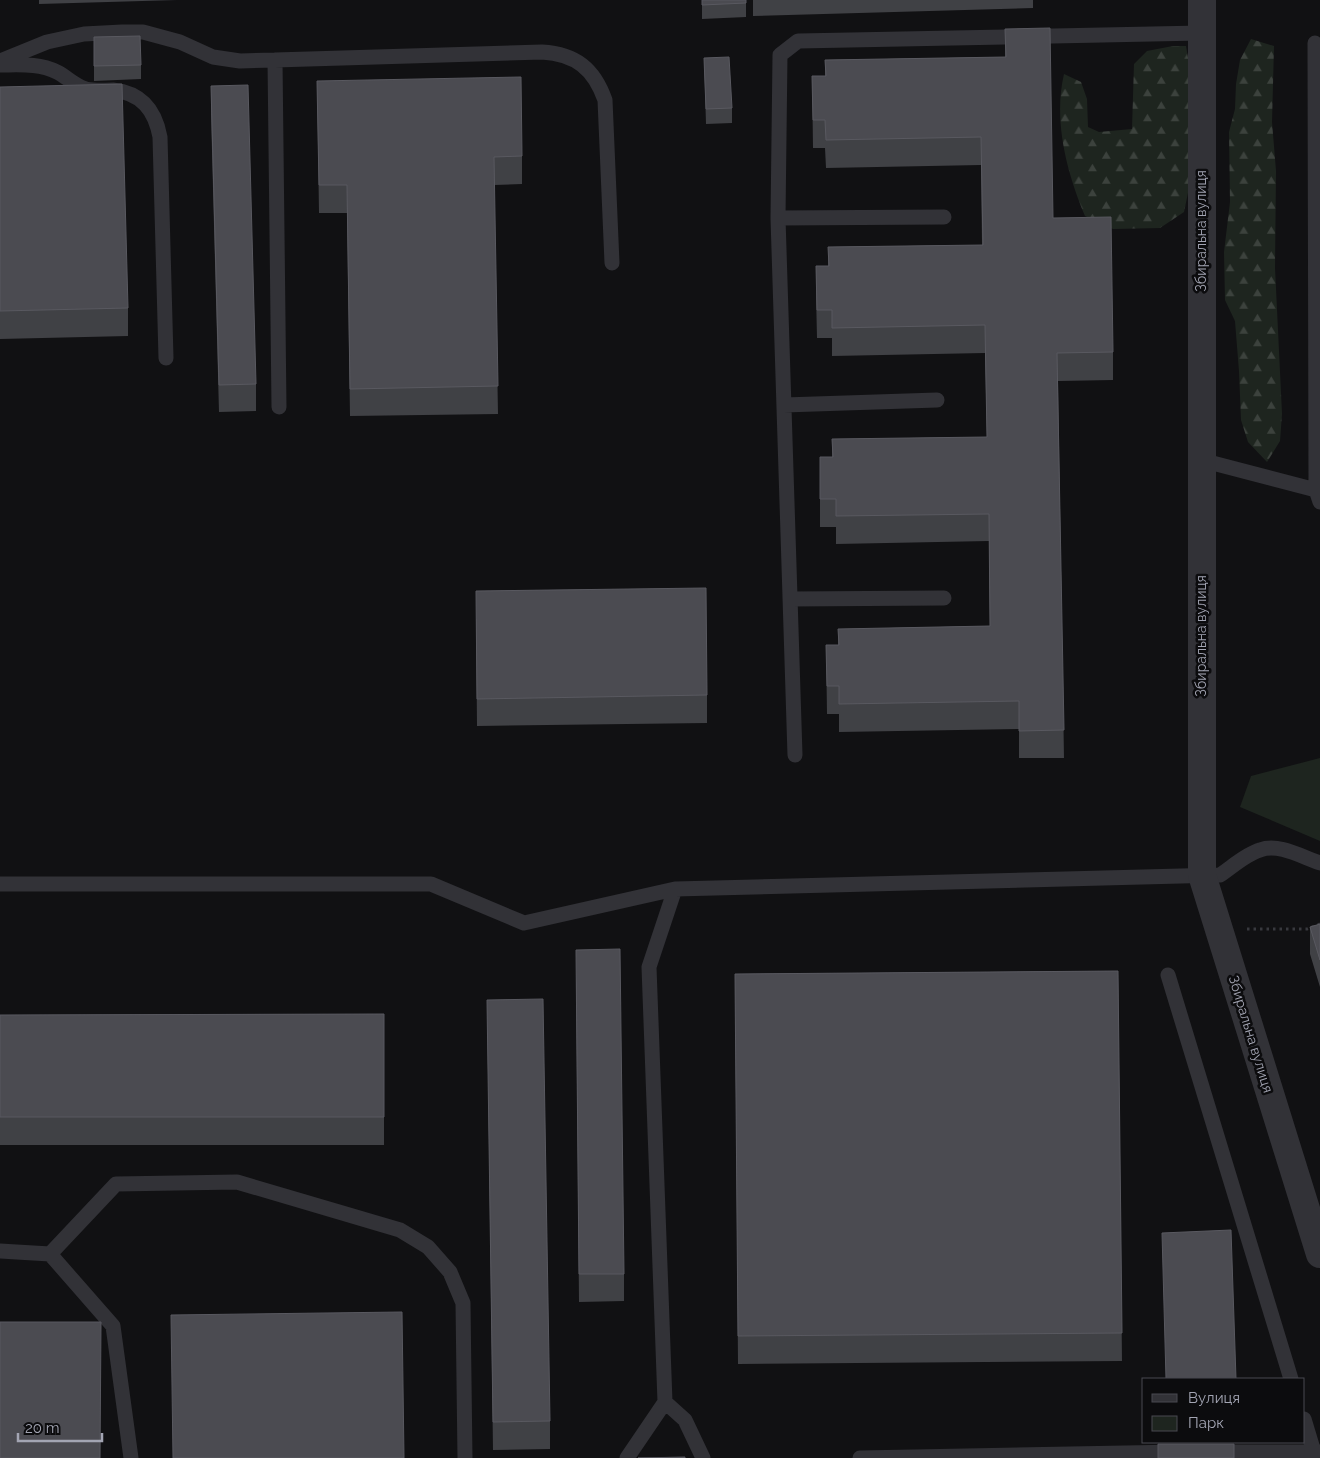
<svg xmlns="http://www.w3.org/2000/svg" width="1320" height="1458" font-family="Raleway,sans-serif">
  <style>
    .green { fill: #1e251f }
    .forest { fill: url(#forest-firs) }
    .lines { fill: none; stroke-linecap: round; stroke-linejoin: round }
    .path { stroke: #38393e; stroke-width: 3; stroke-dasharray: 2.5 4; stroke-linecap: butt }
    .lane { stroke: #323237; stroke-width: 15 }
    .street { stroke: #323237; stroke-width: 28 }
    .wall { fill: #404145 }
    .building { fill: #4b4b51; stroke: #595960 }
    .labels { text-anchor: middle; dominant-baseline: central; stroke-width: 5; stroke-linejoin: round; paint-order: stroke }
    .street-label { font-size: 14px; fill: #a3a5b3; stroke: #0c0c0e }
  </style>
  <defs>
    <pattern id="forest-firs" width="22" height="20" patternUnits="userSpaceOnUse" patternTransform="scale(1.25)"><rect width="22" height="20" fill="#1e251f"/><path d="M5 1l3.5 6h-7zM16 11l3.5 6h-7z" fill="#3c423d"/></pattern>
  </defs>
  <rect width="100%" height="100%" fill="#111113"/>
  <!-- green -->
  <path class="green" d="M 1320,758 L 1320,841 L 1240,807 L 1251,776 Z"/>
  <!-- forest -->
  <path class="forest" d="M 1251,39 L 1274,46 L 1272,122 L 1276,171 L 1275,268 L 1282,414 L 1280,441 L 1267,462 L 1248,442 L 1241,420 L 1239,371 L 1235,321 L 1225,300 L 1224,252 L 1230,202 L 1229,132 L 1235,109 L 1236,84 L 1240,60 Z
    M 1173,46 L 1186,46 L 1193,88 L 1188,122 L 1189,188 L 1184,212 L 1160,228 L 1113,229 L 1085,216 C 1067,173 1053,121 1064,74 L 1081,82 L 1087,99 L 1088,127 L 1099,132 L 1132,129 L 1134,64 L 1147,51 Z"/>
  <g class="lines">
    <!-- path -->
    <path class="path" d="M 1247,929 L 1307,929 L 1320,924"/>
    <!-- lane -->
    <path class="lane" d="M 1315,43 L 1316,490
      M 275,60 L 542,52 C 576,54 594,69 605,100 L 612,263
      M 0,61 L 47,42 L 84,34 L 122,32 L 143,32 L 180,42 L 213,57 L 240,61 L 275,60 L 279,407
      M 0,65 C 19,65 39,63 57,72 C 67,77 75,86 86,89 C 95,91 104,90 113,90 C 142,93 155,110 160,137 L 166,358
      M 778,218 L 944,217
      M 784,405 L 937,400
      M 1201,460 L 1316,490 L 1320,502
      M 790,599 L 944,598
      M 795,755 L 778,218 L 780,55 L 798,41 L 1201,33
      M 0,884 L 431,884 L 524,923 L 675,889 L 1220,875 C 1232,867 1246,854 1260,850 C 1279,843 1302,857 1320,863
      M 1168,975 L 1291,1379
      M 0,1251 L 50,1254 L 116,1184 L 237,1182 L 400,1230 L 428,1247 L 450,1272 L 463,1303 L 465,1458
      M 50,1254 L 113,1326 L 131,1458
      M 665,1402 L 685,1420 L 703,1458
      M 1304,1419 L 1314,1452
      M 1214,1452 L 1320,1452
      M 627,1458 L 665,1402 L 649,967 L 675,889
      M 860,1458 L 1179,1452"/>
    <!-- street -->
    <path class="street" d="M 1202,0 L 1202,875 L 1320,1254"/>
  </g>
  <!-- wall -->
  <path class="wall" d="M 39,0 L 177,0 L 39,4 Z
    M 702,0 L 746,0 L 746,17 L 702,19 Z
    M 753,0 L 1033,0 L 1033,8 L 753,16 Z
    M 1005,29 L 1053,218 L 1113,352 L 1113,380 L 1058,381 L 1064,758 L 1019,758 L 1019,729 L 839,732 L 839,714 L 827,714 L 826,645 L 838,645 L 838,629 L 990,626 L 989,541 L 836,544 L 836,527 L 820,527 L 820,457 L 832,457 L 832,439 L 987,437 L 985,353 L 832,356 L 832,338 L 817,338 L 816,294 L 816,266 L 828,266 L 828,247 L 982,245 L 981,165 L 826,168 L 825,148 L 813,148 L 812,76 L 825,76 L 825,60 L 1005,57 Z
    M 94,37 L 141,65 L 141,79 L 94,81 Z
    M 704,58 L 732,108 L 732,123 L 706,124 Z
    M 317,81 L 522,156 L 522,184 L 494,185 L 498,414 L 350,416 L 347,213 L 319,213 Z
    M 211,86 L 256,384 L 256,411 L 219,412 L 211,114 Z
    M 0,87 L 128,308 L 128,336 L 0,339 Z
    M 476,619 L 707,695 L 707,723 L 477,726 Z
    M 1320,924 L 1320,987 L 1310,954 L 1310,927 Z
    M 1118,971 L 1122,1361 L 738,1364 L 735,974 Z
    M 576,977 L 624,1274 L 624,1301 L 579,1302 Z
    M 487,1000 L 550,1421 L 550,1449 L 493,1450 Z
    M 384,1014 L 384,1145 L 0,1145 L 0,1015 Z"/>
  <!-- building -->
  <path class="building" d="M 702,0 L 746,0 L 746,3 L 702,5 Z
    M 1050,28 L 1053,218 L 1111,217 L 1113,352 L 1057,353 L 1064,730 L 1019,731 L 1019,701 L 839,704 L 839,686 L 827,686 L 826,645 L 839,645 L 838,629 L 990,626 L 989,514 L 836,516 L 836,499 L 820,499 L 820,457 L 833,457 L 832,439 L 987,437 L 985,325 L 832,328 L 832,310 L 817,310 L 816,266 L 829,266 L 828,247 L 983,245 L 981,137 L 826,140 L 825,120 L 813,120 L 812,76 L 826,76 L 825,60 L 1006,57 L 1005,29 Z
    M 140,36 L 141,65 L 94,66 L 94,37 Z
    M 729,57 L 732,108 L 706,109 L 704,58 Z
    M 521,77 L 522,156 L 494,157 L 498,386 L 350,389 L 347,185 L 319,185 L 317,81 Z
    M 122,84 L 128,308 L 0,311 L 0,87 Z
    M 248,85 L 256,384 L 219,385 L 211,86 Z
    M 706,588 L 707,695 L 477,699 L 476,591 Z
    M 1320,924 L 1320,960 L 1310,927 Z
    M 620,949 L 624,1274 L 579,1274 L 576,950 Z
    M 1118,971 L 1122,1333 L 738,1336 L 735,974 Z
    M 543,999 L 550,1421 L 493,1422 L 487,1000 Z
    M 384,1014 L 384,1117 L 0,1117 L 0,1015 Z
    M 1231,1230 L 1236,1379 L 1166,1379 L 1162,1233 Z
    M 402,1312 L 404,1458 L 173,1458 L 171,1315 Z
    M 0,1322 L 101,1322 L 100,1458 L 0,1458 Z
    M 1158,1444 L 1234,1444 L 1234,1458 L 1158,1458 Z
    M 685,1457 L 685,1458 L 638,1458 Z"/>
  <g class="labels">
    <!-- street labels -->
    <g class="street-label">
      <text transform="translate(1201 231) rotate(-90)">Збиральна вулиця</text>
      <text transform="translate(1201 636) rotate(-90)">Збиральна вулиця</text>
      <text transform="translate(1251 1034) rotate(73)">Збиральна вулиця</text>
    </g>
  </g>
  <!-- legend -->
  <rect x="1142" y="1378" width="162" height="65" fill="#0c0c0e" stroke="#484950"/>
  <rect x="1152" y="1394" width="25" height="8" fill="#323237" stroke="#484950"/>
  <text x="1188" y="1403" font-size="15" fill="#a3a5b3">Вулиця</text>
  <rect x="1152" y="1416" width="25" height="15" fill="#1e251f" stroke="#484950"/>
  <text x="1188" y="1428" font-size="15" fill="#a3a5b3">Парк</text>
  <!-- scale -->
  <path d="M18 1433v8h84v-8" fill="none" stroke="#a3a5b3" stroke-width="2.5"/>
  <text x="25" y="1433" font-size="15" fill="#a3a5b3" stroke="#0c0c0e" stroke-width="4" paint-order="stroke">20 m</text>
</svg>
